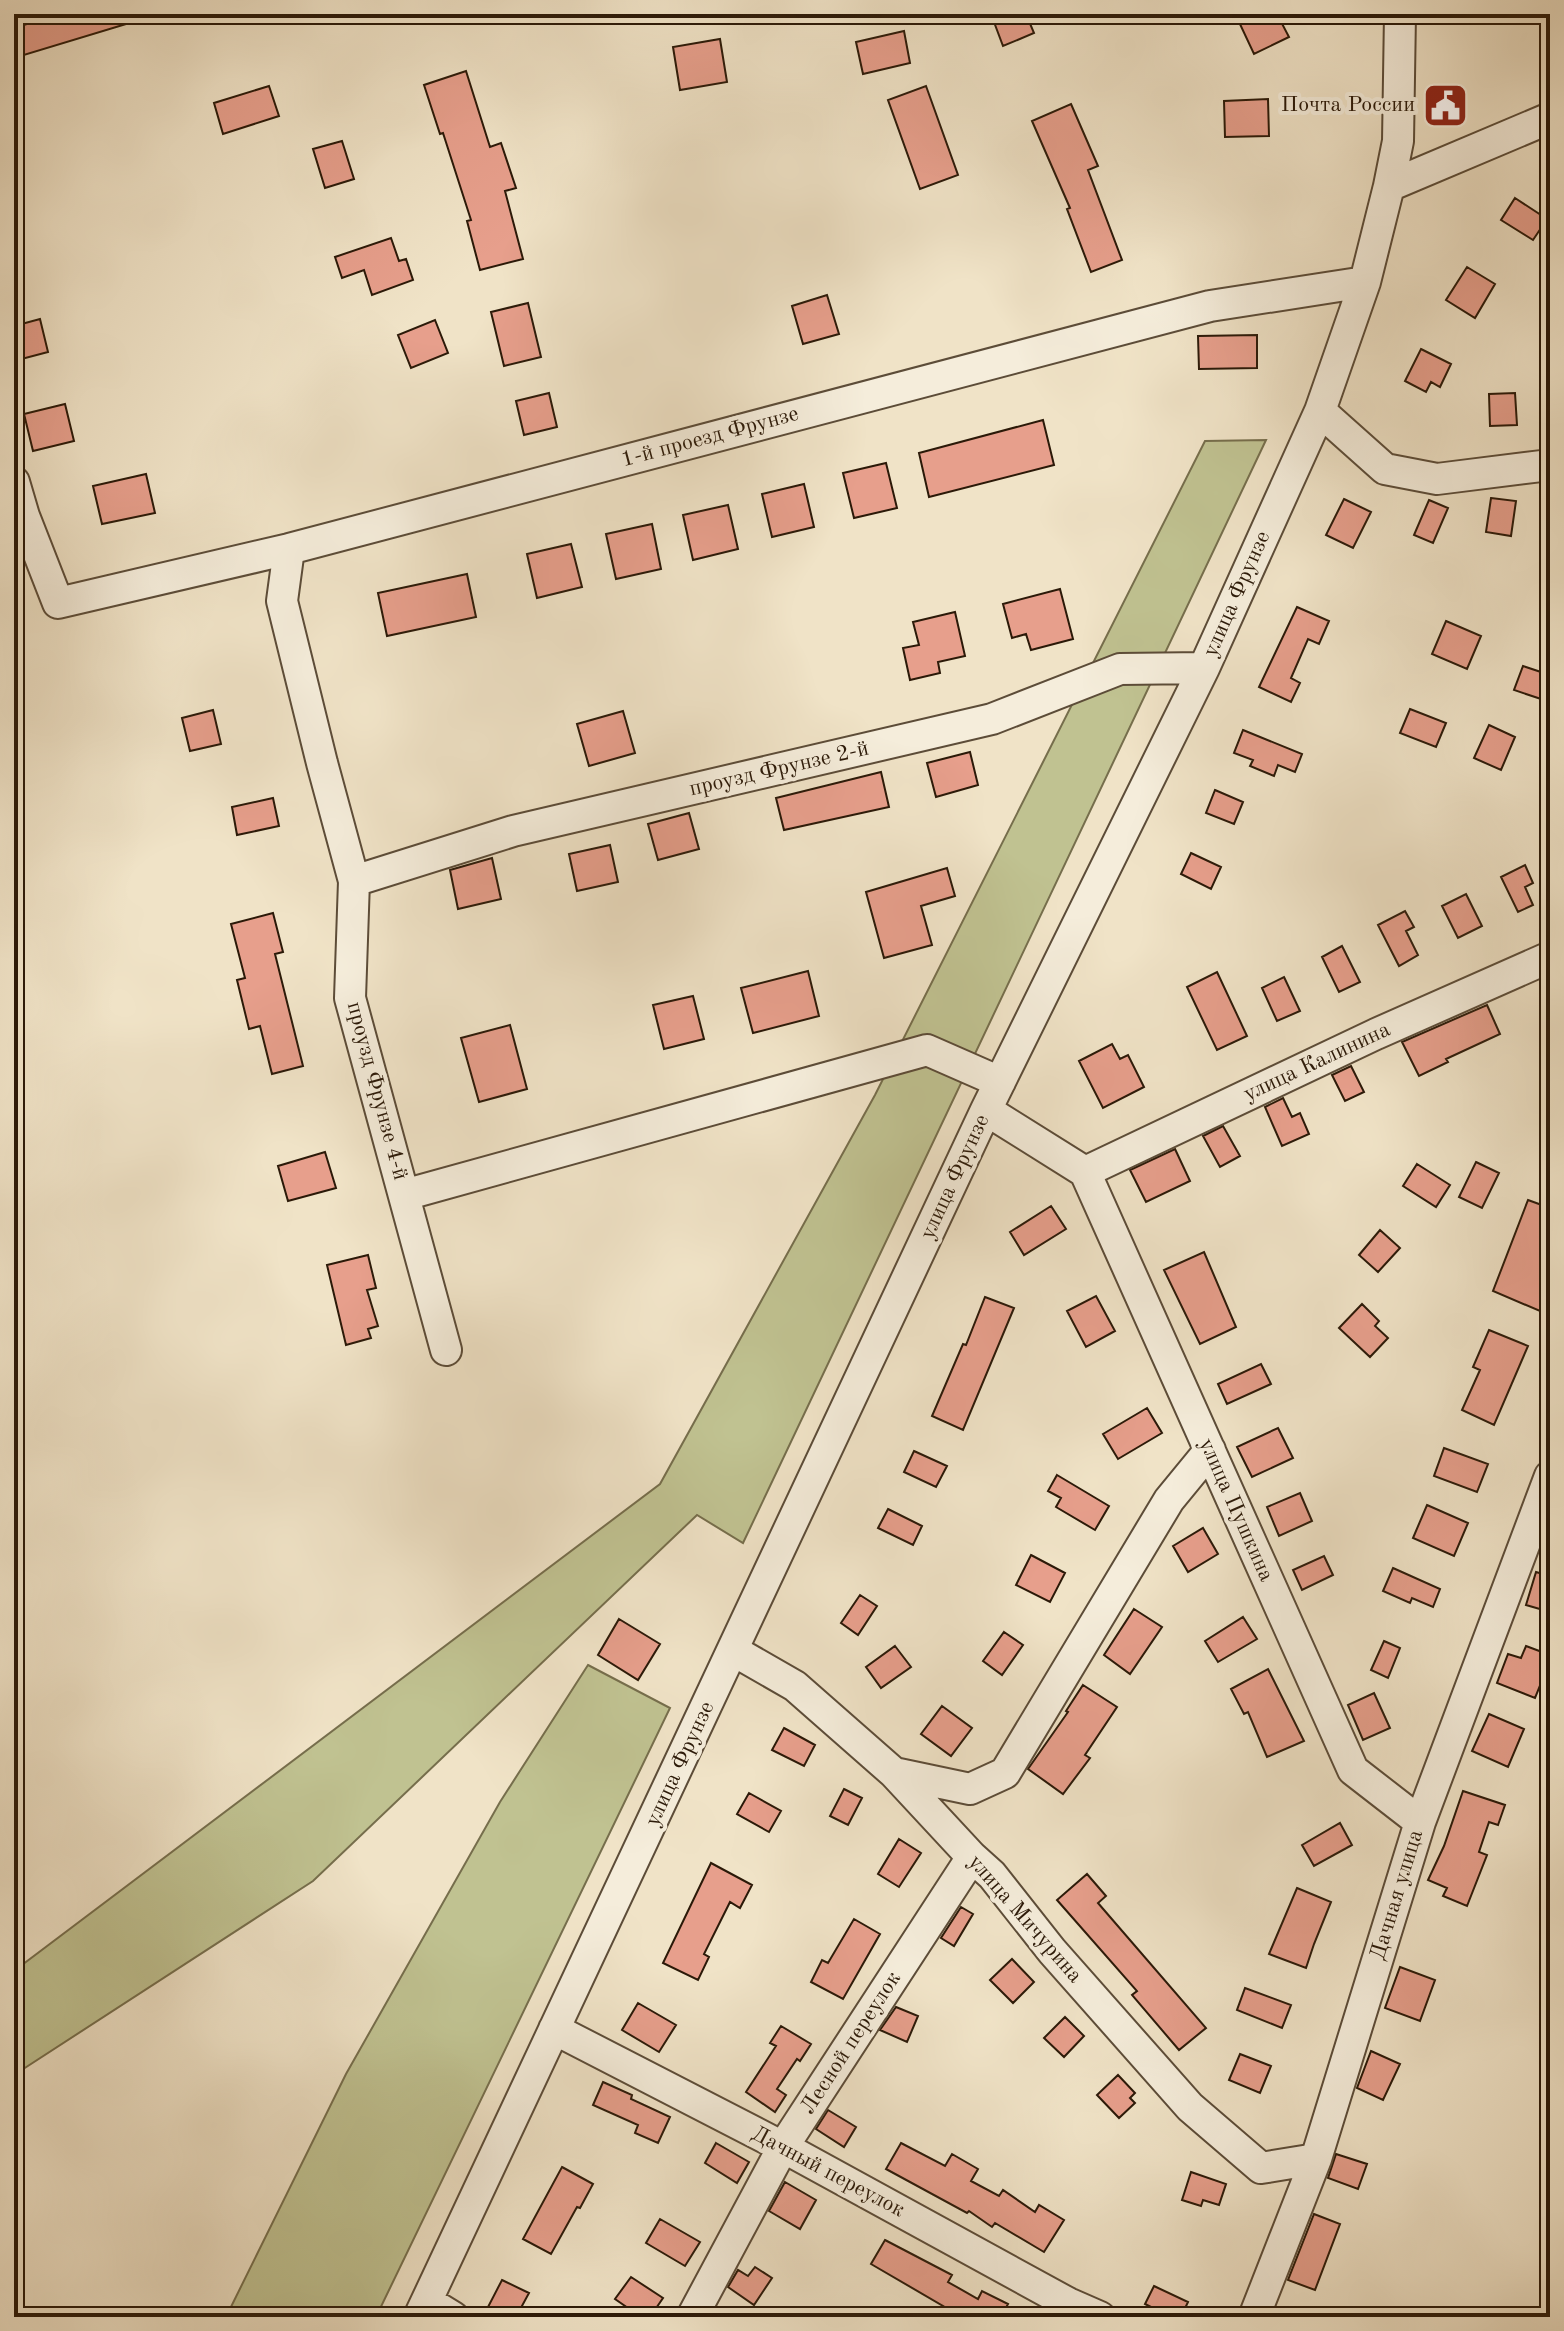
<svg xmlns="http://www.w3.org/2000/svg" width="1564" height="2331" font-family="'Old Standard TT',serif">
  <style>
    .green { fill: #c0c291; stroke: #766e4c; stroke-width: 2 }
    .building { fill: #e79f8c; stroke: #2b1908; stroke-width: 2 }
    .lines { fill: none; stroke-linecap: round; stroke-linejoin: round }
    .minor-casing { stroke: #5c4c38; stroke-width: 34 }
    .minor { stroke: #f5eddb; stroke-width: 30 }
    .labels { text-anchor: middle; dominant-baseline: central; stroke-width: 8; stroke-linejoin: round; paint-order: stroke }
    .poi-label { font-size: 22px; fill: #2b1908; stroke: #f5eddb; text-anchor: end }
    .street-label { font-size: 22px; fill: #2b1908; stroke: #f5eddb }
  </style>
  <rect width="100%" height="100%" fill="#f0e3c7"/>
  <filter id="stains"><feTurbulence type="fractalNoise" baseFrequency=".0025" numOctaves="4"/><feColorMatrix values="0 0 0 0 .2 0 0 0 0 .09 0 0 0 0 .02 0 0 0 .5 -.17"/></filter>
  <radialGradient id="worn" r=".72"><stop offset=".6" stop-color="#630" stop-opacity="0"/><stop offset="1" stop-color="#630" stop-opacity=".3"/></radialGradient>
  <!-- green -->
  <path class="green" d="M 1266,440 L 743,1543 L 697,1515 L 313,1881 L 14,2075 L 14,1971 L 660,1484 L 875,1095 L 1205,441 Z
    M 588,1665 L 670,1708 L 376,2317 L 226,2317 L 346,2074 L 500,1802 Z"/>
  <!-- building -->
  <path class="building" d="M 59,14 L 146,14 L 146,18 L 14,58 L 14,28 Z
    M 991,14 L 1026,14 L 1034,33 L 1003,46 Z
    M 1257,14 L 1277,14 L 1289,37 L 1254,54 L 1239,22 Z
    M 904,31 L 910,63 L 863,74 L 856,42 Z
    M 720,39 L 727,82 L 680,90 L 673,47 Z
    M 466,71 L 490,147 L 501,143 L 516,188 L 505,191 L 523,259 L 480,270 L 467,221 L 471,220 L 443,133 L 440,134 L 424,85 Z
    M 269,86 L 279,116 L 223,134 L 214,103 Z
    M 926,86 L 958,175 L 920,189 L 888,100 Z
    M 1268,99 L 1269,136 L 1225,137 L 1224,101 Z
    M 1071,104 L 1098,166 L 1088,170 L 1122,260 L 1091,272 L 1067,209 L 1070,208 L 1032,121 Z
    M 342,141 L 354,179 L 325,188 L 313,149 Z
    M 1515,198 L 1547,219 L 1533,240 L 1501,220 Z
    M 391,238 L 399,261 L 406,259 L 413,280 L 372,295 L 364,270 L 342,278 L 335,257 Z
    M 1467,267 L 1495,284 L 1475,318 L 1446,300 Z
    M 827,295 L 839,334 L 803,344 L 792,306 Z
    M 528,303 L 541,357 L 504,366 L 491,312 Z
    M 40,319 L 48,352 L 14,361 L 14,326 Z
    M 435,320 L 448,353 L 411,368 L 398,335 Z
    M 1257,335 L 1257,368 L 1199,369 L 1198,336 Z
    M 1421,349 L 1451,364 L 1440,387 L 1431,382 L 1426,392 L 1405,381 Z
    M 549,393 L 557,427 L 524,435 L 516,401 Z
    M 1515,393 L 1517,425 L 1490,426 L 1489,394 Z
    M 65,404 L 74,441 L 33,451 L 24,414 Z
    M 1043,420 L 1054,465 L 929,497 L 919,453 Z
    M 886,463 L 897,508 L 854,518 L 843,473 Z
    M 146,474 L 155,513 L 102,524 L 93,486 Z
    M 804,484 L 814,527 L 772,537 L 762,494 Z
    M 1491,498 L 1516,501 L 1511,536 L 1486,532 Z
    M 1344,499 L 1371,512 L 1353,548 L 1326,535 Z
    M 1429,500 L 1448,508 L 1433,543 L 1414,535 Z
    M 728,505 L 738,549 L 693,560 L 683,515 Z
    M 652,524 L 661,569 L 616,579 L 606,534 Z
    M 571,544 L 582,587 L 537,598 L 527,554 Z
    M 467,574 L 476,617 L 387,636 L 378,593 Z
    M 1060,589 L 1073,639 L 1031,650 L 1026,634 L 1012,638 L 1003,604 Z
    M 1297,607 L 1329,621 L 1319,644 L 1308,639 L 1291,678 L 1300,683 L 1291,702 L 1259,687 Z
    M 955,612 L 965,656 L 938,662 L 940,673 L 910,680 L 903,648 L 919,645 L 913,622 Z
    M 1446,621 L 1481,636 L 1467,669 L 1432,654 Z
    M 1523,666 L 1550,675 L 1550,683 L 1544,700 L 1514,690 Z
    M 1410,709 L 1446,723 L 1436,747 L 1400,733 Z
    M 213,710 L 221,744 L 190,751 L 182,718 Z
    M 623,711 L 635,753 L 589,766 L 577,724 Z
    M 1489,725 L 1515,737 L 1501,770 L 1474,758 Z
    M 1243,730 L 1302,754 L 1295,772 L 1278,765 L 1274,776 L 1250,766 L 1253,760 L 1234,753 Z
    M 970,752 L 978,785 L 936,797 L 927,763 Z
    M 881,772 L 889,807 L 784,830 L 776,798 Z
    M 1215,790 L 1243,802 L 1234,824 L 1206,813 Z
    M 273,798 L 279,826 L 237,835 L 232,807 Z
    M 689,813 L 699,849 L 658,860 L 648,824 Z
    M 610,845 L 618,882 L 577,891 L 569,854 Z
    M 1191,853 L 1221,867 L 1211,889 L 1181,874 Z
    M 492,858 L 501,899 L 458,909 L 450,870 Z
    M 1525,865 L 1533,883 L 1525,887 L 1533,905 L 1518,912 L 1501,877 Z
    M 947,868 L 955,896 L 921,906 L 932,945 L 884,958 L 866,892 Z
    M 1466,894 L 1482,926 L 1458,938 L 1442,906 Z
    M 1405,911 L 1414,927 L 1406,931 L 1418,955 L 1399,966 L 1378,925 Z
    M 273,913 L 283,952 L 275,954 L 303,1066 L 272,1074 L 260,1026 L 249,1029 L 237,980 L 245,978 L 231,924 Z
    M 1342,946 L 1360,982 L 1339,992 L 1322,957 Z
    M 808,971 L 819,1016 L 753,1033 L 741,988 Z
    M 1217,972 L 1247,1036 L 1217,1050 L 1187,987 Z
    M 1284,977 L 1300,1011 L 1277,1021 L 1262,988 Z
    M 693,996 L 704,1039 L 664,1049 L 653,1005 Z
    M 1487,1005 L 1500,1034 L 1446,1059 L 1448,1062 L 1419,1076 L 1402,1042 Z
    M 510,1025 L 527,1089 L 479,1102 L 461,1038 Z
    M 1112,1044 L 1120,1059 L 1128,1055 L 1144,1087 L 1103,1108 L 1079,1061 Z
    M 1351,1066 L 1364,1092 L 1345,1101 L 1332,1075 Z
    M 1283,1098 L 1292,1117 L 1300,1113 L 1309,1134 L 1282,1146 L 1265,1107 Z
    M 1223,1126 L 1240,1156 L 1220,1167 L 1203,1136 Z
    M 1175,1149 L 1190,1181 L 1146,1202 L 1130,1170 Z
    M 325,1152 L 336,1188 L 288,1201 L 278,1166 Z
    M 1476,1162 L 1499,1173 L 1482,1208 L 1459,1197 Z
    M 1417,1164 L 1450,1185 L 1436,1207 L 1403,1186 Z
    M 1528,1200 L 1550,1208 L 1550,1287 L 1540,1311 L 1493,1291 Z
    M 1051,1206 L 1066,1229 L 1024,1255 L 1010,1232 Z
    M 1380,1230 L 1400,1248 L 1378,1272 L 1359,1255 Z
    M 1204,1252 L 1236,1327 L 1200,1344 L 1164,1270 Z
    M 368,1255 L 376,1288 L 367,1290 L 378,1326 L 368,1329 L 371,1338 L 346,1345 L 327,1265 Z
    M 1096,1296 L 1115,1331 L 1086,1347 L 1067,1311 Z
    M 985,1297 L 1014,1308 L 963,1430 L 932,1416 L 963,1344 L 966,1345 Z
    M 1362,1304 L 1379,1321 L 1375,1326 L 1388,1338 L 1370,1357 L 1339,1328 Z
    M 1489,1330 L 1528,1346 L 1494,1425 L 1462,1410 L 1480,1370 L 1473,1367 Z
    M 1261,1364 L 1271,1384 L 1227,1404 L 1218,1384 Z
    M 1147,1408 L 1162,1433 L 1118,1459 L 1103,1434 Z
    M 1278,1428 L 1293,1458 L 1252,1477 L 1237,1447 Z
    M 1444,1448 L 1488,1464 L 1477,1492 L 1434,1476 Z
    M 914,1451 L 947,1466 L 936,1487 L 904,1472 Z
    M 1057,1475 L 1109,1506 L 1095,1530 L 1056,1507 L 1061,1498 L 1048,1491 Z
    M 1300,1493 L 1312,1521 L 1279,1536 L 1267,1507 Z
    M 1427,1505 L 1468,1523 L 1454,1556 L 1413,1538 Z
    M 888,1509 L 922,1526 L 913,1545 L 878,1528 Z
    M 1203,1528 L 1218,1554 L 1188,1572 L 1173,1546 Z
    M 1031,1555 L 1065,1573 L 1050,1602 L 1016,1585 Z
    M 1324,1556 L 1333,1575 L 1302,1590 L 1293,1570 Z
    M 1393,1568 L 1440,1589 L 1433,1607 L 1412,1598 L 1410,1603 L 1383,1591 Z
    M 1536,1572 L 1550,1576 L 1550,1612 L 1526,1605 Z
    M 860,1595 L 877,1606 L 858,1635 L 841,1623 Z
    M 1134,1609 L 1162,1627 L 1130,1674 L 1104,1655 Z
    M 1243,1617 L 1257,1639 L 1218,1662 L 1205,1641 Z
    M 619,1619 L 660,1644 L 638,1680 L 598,1655 Z
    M 1004,1632 L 1023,1645 L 1002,1675 L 983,1661 Z
    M 1384,1641 L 1400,1648 L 1388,1678 L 1371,1670 Z
    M 895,1646 L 911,1667 L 881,1688 L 866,1667 Z
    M 1526,1646 L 1550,1655 L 1550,1661 L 1535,1698 L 1497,1683 L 1508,1654 L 1521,1658 Z
    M 1268,1669 L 1304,1741 L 1267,1757 L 1248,1712 L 1244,1714 L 1231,1689 Z
    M 1083,1685 L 1117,1707 L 1085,1755 L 1090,1758 L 1063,1794 L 1028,1769 L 1068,1712 L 1066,1711 Z
    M 1374,1693 L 1390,1728 L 1363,1740 L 1348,1705 Z
    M 942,1706 L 972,1728 L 951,1756 L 921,1734 Z
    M 1489,1714 L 1524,1729 L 1508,1767 L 1472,1751 Z
    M 784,1728 L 815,1745 L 804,1766 L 772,1750 Z
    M 844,1789 L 862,1798 L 848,1825 L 830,1816 Z
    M 1463,1791 L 1505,1805 L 1498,1825 L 1489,1822 L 1479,1852 L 1487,1855 L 1467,1906 L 1443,1896 L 1447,1888 L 1428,1880 L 1444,1846 Z
    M 749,1793 L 781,1811 L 769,1832 L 737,1814 Z
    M 1340,1823 L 1352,1845 L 1314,1866 L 1302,1845 Z
    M 899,1839 L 921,1853 L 899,1887 L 878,1874 Z
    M 711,1863 L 752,1885 L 740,1908 L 730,1902 L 704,1954 L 709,1957 L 698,1980 L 663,1963 Z
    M 1087,1874 L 1106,1896 L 1098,1903 L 1206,2028 L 1179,2050 L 1132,1995 L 1137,1991 L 1057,1900 Z
    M 1297,1888 L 1331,1902 L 1314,1944 L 1306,1968 L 1269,1954 Z
    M 961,1907 L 973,1914 L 954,1946 L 941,1938 Z
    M 854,1919 L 880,1934 L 843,1999 L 811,1982 L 822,1960 L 828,1963 Z
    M 1012,1959 L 1034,1982 L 1013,2003 L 990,1980 Z
    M 1400,1967 L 1435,1980 L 1420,2021 L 1385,2008 Z
    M 1245,1988 L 1291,2005 L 1282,2028 L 1237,2010 Z
    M 638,2003 L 676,2025 L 659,2052 L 622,2030 Z
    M 896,2007 L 918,2016 L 907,2042 L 880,2030 Z
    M 1065,2017 L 1084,2036 L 1064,2057 L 1044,2038 Z
    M 781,2026 L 811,2044 L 800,2061 L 797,2059 L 777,2089 L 786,2095 L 775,2112 L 746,2092 L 776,2046 L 770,2043 Z
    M 1371,2051 L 1400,2064 L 1383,2100 L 1357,2088 Z
    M 1240,2054 L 1271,2066 L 1260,2093 L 1229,2080 Z
    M 1118,2075 L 1135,2093 L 1130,2098 L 1135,2103 L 1119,2118 L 1097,2095 Z
    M 603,2082 L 632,2095 L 631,2099 L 670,2117 L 658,2143 L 635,2133 L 638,2125 L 593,2105 Z
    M 828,2110 L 856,2127 L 844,2147 L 816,2129 Z
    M 716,2143 L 749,2162 L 737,2183 L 705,2163 Z
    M 901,2143 L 945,2166 L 952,2154 L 978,2169 L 971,2181 L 999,2196 L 1003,2190 L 1035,2212 L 1039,2205 L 1064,2220 L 1044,2252 L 995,2223 L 992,2227 L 969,2211 L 967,2213 L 886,2169 Z
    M 1336,2154 L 1367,2164 L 1358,2189 L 1328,2178 Z
    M 562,2167 L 593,2184 L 580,2208 L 577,2207 L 551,2254 L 523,2239 Z
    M 1191,2172 L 1226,2184 L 1219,2205 L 1203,2200 L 1201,2206 L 1182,2200 Z
    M 785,2182 L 816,2200 L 800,2229 L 769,2211 Z
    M 1314,2214 L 1340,2224 L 1315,2290 L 1288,2280 Z
    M 660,2219 L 700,2242 L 685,2266 L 646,2243 Z
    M 885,2240 L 952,2275 L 948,2282 L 978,2299 L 982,2291 L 1008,2304 L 1003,2313 L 1010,2317 L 962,2317 L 871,2264 Z
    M 755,2267 L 772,2278 L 754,2305 L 728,2287 L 738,2270 L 748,2276 Z
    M 631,2277 L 663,2298 L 650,2317 L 641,2317 L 615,2299 Z
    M 502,2280 L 529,2293 L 516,2317 L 507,2317 L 488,2307 Z
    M 1154,2286 L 1188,2302 L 1181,2317 L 1171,2317 L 1145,2304 Z"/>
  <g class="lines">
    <defs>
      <path id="minor" d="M 1389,186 L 1550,118
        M 1320,411 L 1385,469 L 1437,479 L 1550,465
        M 14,482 L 24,516 L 58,603 L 289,549 L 1210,306 L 1365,282
        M 289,549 L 282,601 L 322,763 L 354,881 L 350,998 L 446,1350
        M 354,881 L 513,831 L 992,719 L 1120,669 L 1204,668
        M 986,1110 L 1085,1172
        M 1085,1172 L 1353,1770 L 1420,1822
        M 1085,1172 L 1376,1034 L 1550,957
        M 404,1195 L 927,1050 L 1000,1082
        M 734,1651 L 795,1686 L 894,1773 L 972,1857 L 992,1875 L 1052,1951 L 1190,2107 L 1261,2168 L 1316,2159
        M 894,1773 L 970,1789 L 1005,1773 L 1169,1500 L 1210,1450
        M 554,2029 L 783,2147 L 1068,2303 L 1100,2317
        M 427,2301 L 453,2317
        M 419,2317 L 986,1110 L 1204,668 L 1320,411 L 1365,282 L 1389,186 L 1398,141 L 1400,14
        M 692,2317 L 783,2147 L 972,1857
        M 1254,2317 L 1316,2159 L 1420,1822 L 1550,1476"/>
    </defs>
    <!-- minor casing -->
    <use href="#minor" class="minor-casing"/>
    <!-- minor -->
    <use href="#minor" class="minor"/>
  </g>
  <!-- icons -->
  <defs>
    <symbol id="civic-square" viewBox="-11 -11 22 22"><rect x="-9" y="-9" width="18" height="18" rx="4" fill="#8f2418" stroke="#f5eddb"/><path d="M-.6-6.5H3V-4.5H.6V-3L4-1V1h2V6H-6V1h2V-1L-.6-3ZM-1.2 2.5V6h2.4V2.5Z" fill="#fff"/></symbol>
  </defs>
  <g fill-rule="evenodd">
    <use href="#civic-square" x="1420" y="80" width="51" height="51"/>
  </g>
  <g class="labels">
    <!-- poi labels -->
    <g class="poi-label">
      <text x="1415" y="105">Почта России</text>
    </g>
    <!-- street labels -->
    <g class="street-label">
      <text transform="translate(710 437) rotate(-15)">1-й проезд Фрунзе</text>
      <text transform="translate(1237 594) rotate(-66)">улица Фрунзе</text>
      <text transform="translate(779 769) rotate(-13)">проузд Фрунзе 2-й</text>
      <text transform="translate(1317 1062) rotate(-25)">улица Калинина</text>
      <text transform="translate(377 1091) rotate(75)">проузд Фрунзе 4-й</text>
      <text transform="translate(955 1177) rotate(-65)">улица Фрунзе</text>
      <text transform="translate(1236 1510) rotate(66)">улица Пушкина</text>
      <text transform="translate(680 1764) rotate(-65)">улица Фрунзе</text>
      <text transform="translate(1397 1895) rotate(-73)">Дачная улица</text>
      <text transform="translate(1025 1919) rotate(49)">улица Мичурина</text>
      <text transform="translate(851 2043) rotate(-57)">Лесной переулок</text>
      <text transform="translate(828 2172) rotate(28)">Дачный переулок</text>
    </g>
  </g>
  <!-- margin -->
  <rect width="1564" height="2331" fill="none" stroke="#f0e3c7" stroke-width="48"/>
  <rect x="16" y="16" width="1532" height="2299" fill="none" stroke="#2b1908" stroke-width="4"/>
  <rect x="24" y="24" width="1516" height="2283" fill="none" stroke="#2b1908" stroke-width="2"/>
  <rect width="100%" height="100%" filter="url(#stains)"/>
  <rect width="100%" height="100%" fill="url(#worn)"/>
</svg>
